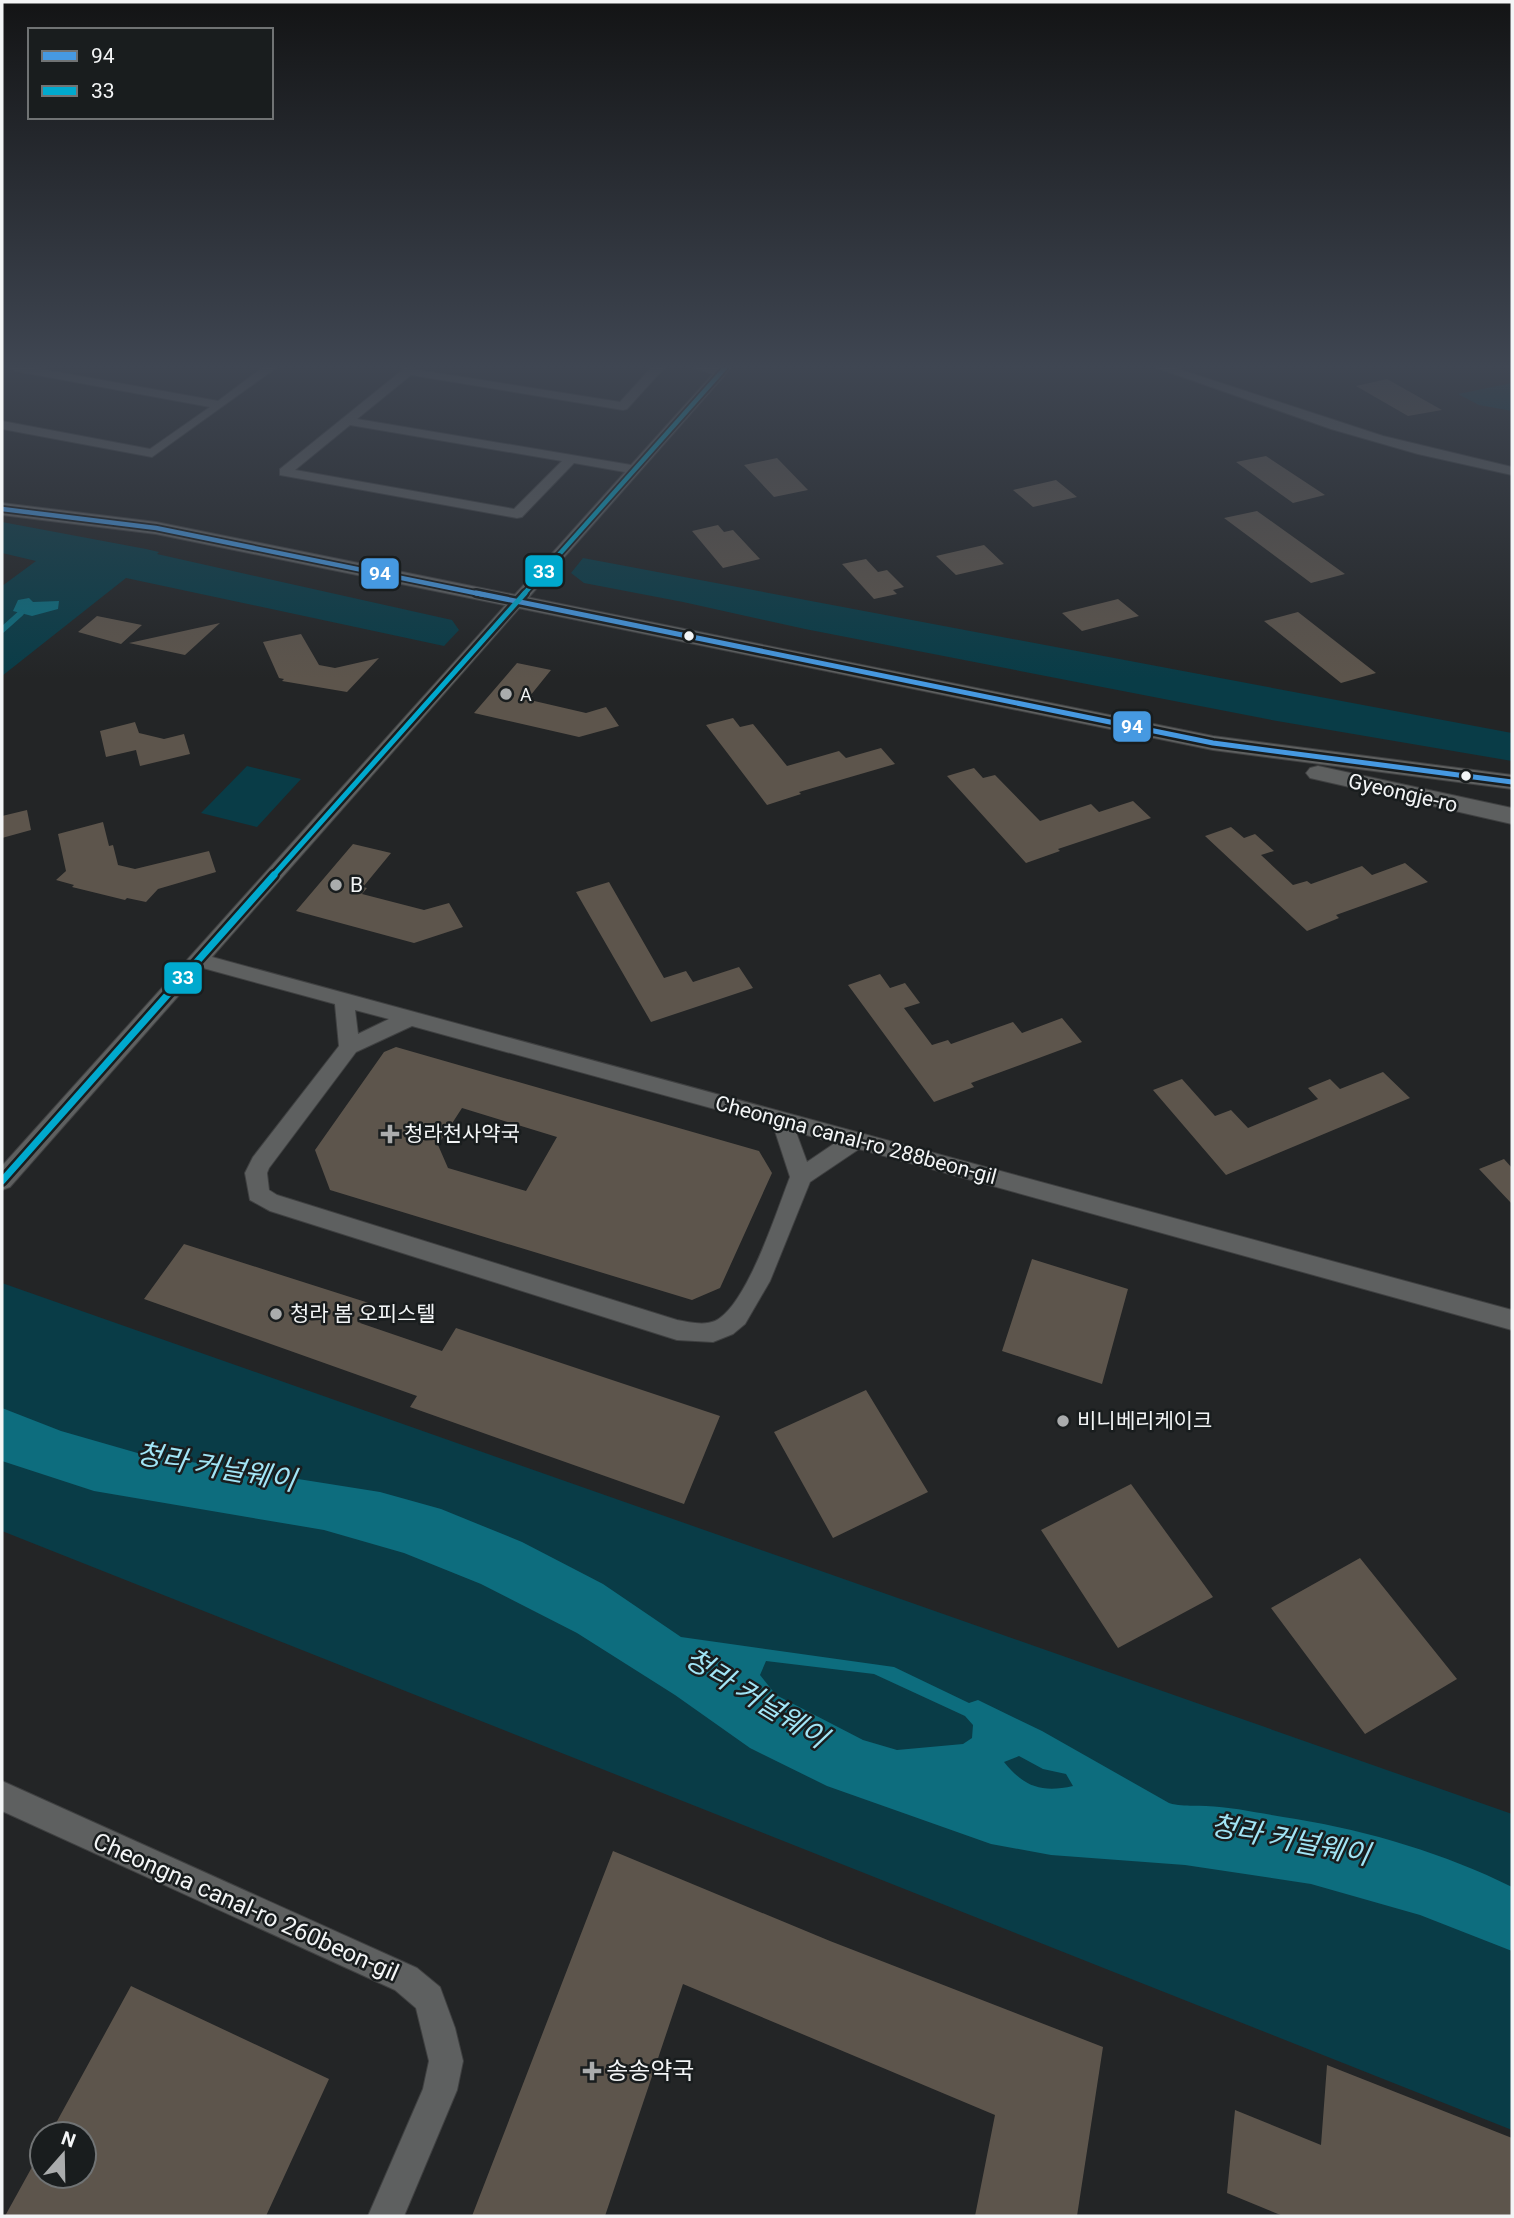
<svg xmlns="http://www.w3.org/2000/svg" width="1514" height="2218" font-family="Roboto,'Noto Sans KR',sans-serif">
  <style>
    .green { fill: #093c47 }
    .water { fill: #0d6d7e; fill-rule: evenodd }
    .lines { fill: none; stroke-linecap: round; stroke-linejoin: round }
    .stream { stroke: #0d6d7e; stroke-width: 6 }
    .building { fill: #5d554c; fill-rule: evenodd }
    .minor-casing { stroke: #3f4041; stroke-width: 2 }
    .secondary-casing { stroke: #3f4041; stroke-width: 2 }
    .minor { fill: #5e6060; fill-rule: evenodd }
    .secondary { fill: #5e6060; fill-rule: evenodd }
    .bus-1-far1-casing { stroke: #191d1e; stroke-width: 8 }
    .bus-1-casing { stroke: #191d1e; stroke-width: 10 }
    .bus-2-far2-casing { stroke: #191d1e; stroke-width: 8 }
    .bus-2-far1-casing { stroke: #191d1e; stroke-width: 10 }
    .bus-2-casing { stroke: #191d1e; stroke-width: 12 }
    .bus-1-far1 { stroke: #4699e1; stroke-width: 4.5 }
    .bus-1 { stroke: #4699e1; stroke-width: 5 }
    .bus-2-far2 { stroke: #00a9ce; stroke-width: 4.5 }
    .bus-2-far1 { stroke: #00a9ce; stroke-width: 5 }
    .bus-2 { stroke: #00a9ce; stroke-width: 7 }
    .bus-dot { fill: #f3f5f6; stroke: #191d1e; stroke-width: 2.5 }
    .poi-dot { fill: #aaacad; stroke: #191d1e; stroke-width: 2.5 }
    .labels { text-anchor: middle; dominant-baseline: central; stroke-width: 5; stroke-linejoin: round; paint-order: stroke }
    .far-poi-label { font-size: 18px; fill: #f3f5f6; stroke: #191d1e; text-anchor: start }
    .street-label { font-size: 21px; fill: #f3f5f6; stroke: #191d1e }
    .poi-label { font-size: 21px; fill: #f3f5f6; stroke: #191d1e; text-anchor: start }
    .near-street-label { font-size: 24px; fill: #f3f5f6; stroke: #191d1e }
    .near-poi-label { font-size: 24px; fill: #f3f5f6; stroke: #191d1e; text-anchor: start }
    .near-water-label { font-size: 28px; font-style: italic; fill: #a2e5f6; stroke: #191d1e }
    .line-badge { stroke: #191d1e; stroke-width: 2.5 }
    .badge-label { font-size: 19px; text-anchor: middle; font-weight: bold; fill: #fff }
  </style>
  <rect width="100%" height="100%" fill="#232526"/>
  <!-- green -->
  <path class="green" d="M 1512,383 L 1512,411 L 1479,405 L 1458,394 Z
    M 2,522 L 146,549 L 159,552 L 157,554 L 452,620 L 459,630 L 444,646 L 126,578 L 2,676 L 2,586 L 36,561 L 2,553 Z
    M 583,558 L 1512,733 L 1512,761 L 1277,721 L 805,629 L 683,602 L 584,583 L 571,573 Z
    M 247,766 L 301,779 L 257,827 L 201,813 Z
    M 2,1283 L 1512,1814 L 1512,2130 L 2,1531 Z"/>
  <!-- water -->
  <path class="water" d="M 29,598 L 33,602 L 59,601 L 58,609 L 32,616 L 13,611 L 18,600 Z
    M 2,1408 L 61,1431 L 141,1454 L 380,1492 L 441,1509 L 522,1542 L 603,1584 L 681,1637 L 894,1667 L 969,1703 L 978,1700 L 1042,1731 L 1169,1803 C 1182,1807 1192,1805 1206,1806 C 1235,1807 1267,1815 1296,1819 C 1369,1831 1446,1854 1512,1887 L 1512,1951 L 1420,1915 L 1311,1884 L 1185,1865 L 1051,1855 L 991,1844 L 827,1786 L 750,1748 L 675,1695 L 577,1633 L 481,1584 L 404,1553 L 324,1530 L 94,1491 L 2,1461 ZM 766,1661 L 874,1674 L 965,1716 L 973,1725 L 972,1738 L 963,1744 L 897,1750 L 863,1740 L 776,1695 L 760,1675 ZM 1019,1756 L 1043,1769 L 1066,1774 L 1073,1786 C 1042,1793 1024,1787 1004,1762 Z"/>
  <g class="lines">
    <!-- stream -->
    <path class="stream" d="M 2,630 L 21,613"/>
  </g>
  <!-- building -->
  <path class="building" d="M 1387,379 L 1442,410 L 1408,416 L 1356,386 Z
    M 1266,456 L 1325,495 L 1293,503 L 1236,462 Z
    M 777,458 L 808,490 L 774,497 L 744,465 Z
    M 1056,480 L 1077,497 L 1033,507 L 1013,490 Z
    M 1257,511 L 1345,574 L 1311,583 L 1224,518 Z
    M 718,525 L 724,532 L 733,530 L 760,559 L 723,568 L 692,531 Z
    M 984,545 L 1004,564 L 956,575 L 936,556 Z
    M 866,559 L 878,572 L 887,570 L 904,587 L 893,590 L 897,594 L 874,599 L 842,564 Z
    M 1118,599 L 1139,616 L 1082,631 L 1062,613 Z
    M 1298,612 L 1376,673 L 1341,683 L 1264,621 Z
    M 97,616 L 142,625 L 121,644 L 78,632 Z
    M 220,623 L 185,655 L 129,643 Z
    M 301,634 L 319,665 L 335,668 L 379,658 L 347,692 L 282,681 L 284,679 L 279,678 L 263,642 Z
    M 517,663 L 551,670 L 530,696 L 533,696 L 530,700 L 586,713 L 606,707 L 619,726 L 579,737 L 474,713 Z
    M 733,718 L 740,727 L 753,724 L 787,766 L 839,751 L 846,758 L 881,748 L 895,764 L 799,792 L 801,794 L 767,805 L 706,725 Z
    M 135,722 L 139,733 L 164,739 L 184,734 L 190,754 L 140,766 L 136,750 L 106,757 L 100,731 Z
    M 974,768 L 983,778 L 995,775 L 1040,821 L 1091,804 L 1099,812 L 1133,801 L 1151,818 L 1058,849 L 1060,851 L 1026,863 L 947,776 Z
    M 27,810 L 31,830 L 2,838 L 2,816 Z
    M 103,822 L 109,846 L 113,845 L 118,865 L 135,869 L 209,851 L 216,872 L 158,889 L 146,902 L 127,898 L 125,900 L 72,887 L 74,885 L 56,880 L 66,871 L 58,834 Z
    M 1231,827 L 1244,838 L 1255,834 L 1274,851 L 1261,855 L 1293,885 L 1307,881 L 1311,884 L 1362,866 L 1372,875 L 1405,863 L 1428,882 L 1336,915 L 1339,918 L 1307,931 L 1205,836 Z
    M 353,844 L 391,853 L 363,887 L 367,888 L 362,894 L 424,910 L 449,903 L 463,927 L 414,943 L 296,911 Z
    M 609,882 L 664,978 L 686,971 L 693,982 L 739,967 L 753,988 L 651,1022 L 576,892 Z
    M 880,974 L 890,988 L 905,983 L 920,1003 L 904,1008 L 932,1045 L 948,1040 L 951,1044 L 1013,1022 L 1022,1033 L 1062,1018 L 1082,1042 L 971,1083 L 974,1087 L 934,1102 L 848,985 Z
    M 396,1047 L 759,1151 L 772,1173 L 720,1288 L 692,1300 L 330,1190 L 315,1150 L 384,1052 ZM 462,1108 L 557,1137 L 526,1191 L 448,1168 L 438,1145 Z
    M 1383,1072 L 1410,1098 L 1226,1175 L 1153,1090 L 1182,1079 L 1215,1116 L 1231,1110 L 1248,1128 L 1318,1099 L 1308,1088 L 1330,1079 L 1340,1089 Z
    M 1504,1159 L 1512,1168 L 1512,1204 L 1479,1169 Z
    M 184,1244 L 372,1304 L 360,1323 L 442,1351 L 456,1328 L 720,1416 L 684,1504 L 410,1407 L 417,1396 L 144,1299 Z
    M 1032,1259 L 1128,1289 L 1102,1384 L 1002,1351 Z
    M 866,1390 L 928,1492 L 833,1538 L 774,1432 Z
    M 1131,1484 L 1213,1597 L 1118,1648 L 1041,1530 Z
    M 1360,1558 L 1457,1679 L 1365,1734 L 1271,1608 Z
    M 613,1851 L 830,1941 L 1103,2047 L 1077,2216 L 975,2216 L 995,2115 L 683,1984 L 605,2216 L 472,2216 Z
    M 131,1986 L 329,2079 L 266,2216 L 5,2216 L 42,2149 L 42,2176 L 84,2176 L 84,2134 L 50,2134 Z
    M 1327,2065 L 1512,2138 L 1512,2216 L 1283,2216 L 1227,2193 L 1235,2110 L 1321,2145 Z"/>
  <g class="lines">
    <defs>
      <path id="minor" d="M 9,368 L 35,368 L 218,401 L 262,368 L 276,368 L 152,457 L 2,429 L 2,421 L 150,449 L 210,407 L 15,371 Z
        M 405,368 L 620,402 L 651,368 L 664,368 L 627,409 L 623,410 L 411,375 L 357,419 L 631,465 L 713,374 L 693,368 L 731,368 L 212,957 L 1512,1310 L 1512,1330 L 859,1149 L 810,1182 L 770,1281 L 745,1324 L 733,1334 L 713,1342 L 677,1340 L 270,1211 L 250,1200 L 245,1173 L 253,1157 L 339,1046 L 335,1004 L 203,968 L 10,1187 L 2,1190 L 2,1166 L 625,472 L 574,463 L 522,517 L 517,518 L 280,475 L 280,469 ZM 350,425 L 562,461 L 514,509 L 295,470 ZM 355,1010 L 389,1019 L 358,1034 ZM 412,1026 L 773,1125 L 790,1177 C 777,1210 747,1306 715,1321 C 704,1326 688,1322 677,1320 L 277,1195 L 269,1190 L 267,1173 L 269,1168 L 356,1052 ZM 796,1132 L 835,1143 L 807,1162 Z
        M 1157,368 L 1175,368 L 1383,436 L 1512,467 L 1512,475 L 1418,454 L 1331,429 Z
        M 2,1781 L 417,1968 L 440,1987 L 455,2028 L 463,2061 L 457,2090 L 404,2216 L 368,2216 L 423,2089 L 429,2061 L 416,2008 L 395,1990 L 2,1811 Z"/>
      <path id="secondary" d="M 2,503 L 156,522 L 1213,736 L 1512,775 L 1512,789 L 1213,750 L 156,534 L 2,515 Z
        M 1318,766 L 1512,808 L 1512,824 L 1310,778 L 1306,773 L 1310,768 Z"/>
    </defs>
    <!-- minor casing -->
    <use href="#minor" class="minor-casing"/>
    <!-- secondary casing -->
    <use href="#secondary" class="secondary-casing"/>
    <!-- minor -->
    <use href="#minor" class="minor"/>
    <!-- secondary -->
    <use href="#secondary" class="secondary"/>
    <defs>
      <path id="bus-1-far1" d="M 2,509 L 156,528 L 485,595"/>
      <path id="bus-1" d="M 476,593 L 1213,743 L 1512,782"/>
      <path id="bus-2-far2" d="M 523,595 L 725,368"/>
      <path id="bus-2-far1" d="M 272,877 L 525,593"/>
      <path id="bus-2" d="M 2,1181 L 274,875"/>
    </defs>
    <!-- bus-1-far1 casing -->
    <use href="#bus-1-far1" class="bus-1-far1-casing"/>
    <!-- bus-1 casing -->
    <use href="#bus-1" class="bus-1-casing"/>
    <!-- bus-2-far2 casing -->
    <use href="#bus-2-far2" class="bus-2-far2-casing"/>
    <!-- bus-2-far1 casing -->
    <use href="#bus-2-far1" class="bus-2-far1-casing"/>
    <!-- bus-2 casing -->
    <use href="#bus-2" class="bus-2-casing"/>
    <!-- bus-1-far1 -->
    <use href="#bus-1-far1" class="bus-1-far1"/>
    <!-- bus-1 -->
    <use href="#bus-1" class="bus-1"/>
    <!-- bus-2-far2 -->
    <use href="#bus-2-far2" class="bus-2-far2"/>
    <!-- bus-2-far1 -->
    <use href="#bus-2-far1" class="bus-2-far1"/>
    <!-- bus-2 -->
    <use href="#bus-2" class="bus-2"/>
  </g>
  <!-- sky -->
  <linearGradient id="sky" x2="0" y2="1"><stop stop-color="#131415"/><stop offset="0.54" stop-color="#3f4652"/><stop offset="1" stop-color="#3f4652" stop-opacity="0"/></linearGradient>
  <rect width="1514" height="679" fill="url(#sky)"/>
  <!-- markers -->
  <g class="bus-dot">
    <circle cx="689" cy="636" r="6"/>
    <circle cx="1466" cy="776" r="6"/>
  </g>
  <g class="poi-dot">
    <circle cx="506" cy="694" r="7"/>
    <circle cx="336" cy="885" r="7"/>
    <path d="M386.5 1123.5h7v7h7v7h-7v7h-7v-7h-7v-7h7z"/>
    <circle cx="276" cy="1314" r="7"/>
    <circle cx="1063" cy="1421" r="7"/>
    <path d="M588.5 2060.5h7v7h7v7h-7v7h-7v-7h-7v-7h7z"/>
  </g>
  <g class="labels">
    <!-- far-poi labels -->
    <g class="far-poi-label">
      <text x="520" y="694">A</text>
    </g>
    <!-- street labels -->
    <g class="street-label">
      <text transform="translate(1403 793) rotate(13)">Gyeongje-ro</text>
      <text transform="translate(856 1140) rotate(15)">Cheongna canal-ro 288beon-gil</text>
    </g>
    <!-- poi labels -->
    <g class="poi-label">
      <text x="350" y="885">B</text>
      <text x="404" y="1134">청라천사약국</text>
      <text x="290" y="1314">청라 봄 오피스텔</text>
      <text x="1077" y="1421">비니베리케이크</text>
    </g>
    <!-- near-street labels -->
    <g class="near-street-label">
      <text transform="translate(246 1907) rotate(24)">Cheongna canal-ro 260beon-gil</text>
    </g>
    <!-- near-poi labels -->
    <g class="near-poi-label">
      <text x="606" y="2071">송송약국</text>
    </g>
    <!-- near-water labels -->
    <g class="near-water-label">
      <text transform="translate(216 1467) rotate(10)">청라 커널웨이</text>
      <text transform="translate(756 1698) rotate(32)">청라 커널웨이</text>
      <text transform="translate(1290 1840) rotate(11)">청라 커널웨이</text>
    </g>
  </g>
  <g class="line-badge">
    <rect x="524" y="554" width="40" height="34" rx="7" fill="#00a9ce"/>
    <rect x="360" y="557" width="40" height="33" rx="7" fill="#4699e1"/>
    <rect x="1112" y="710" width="40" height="33" rx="7" fill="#4699e1"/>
    <rect x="163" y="961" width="40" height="34" rx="7" fill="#00a9ce"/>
  </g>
  <g class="badge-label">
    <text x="544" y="578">33</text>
    <text x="380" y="580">94</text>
    <text x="1132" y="733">94</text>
    <text x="183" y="984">33</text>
  </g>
  <!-- border -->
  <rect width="1514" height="2218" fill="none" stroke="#f3f5f6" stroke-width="7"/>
  <!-- legend -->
  <rect x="28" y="28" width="245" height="91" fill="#191d1e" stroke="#707374" stroke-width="2"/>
  <rect x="42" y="51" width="35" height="10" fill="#4699e1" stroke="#707374" stroke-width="2"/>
  <text x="91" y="63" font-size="21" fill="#f3f5f6">94</text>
  <rect x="42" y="86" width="35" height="10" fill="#00a9ce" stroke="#707374" stroke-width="2"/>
  <text x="91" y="98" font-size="21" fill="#f3f5f6">33</text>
  <!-- north arrow -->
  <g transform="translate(63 2155) rotate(20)"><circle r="33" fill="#191d1e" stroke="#707374" stroke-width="2"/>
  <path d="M0-5L12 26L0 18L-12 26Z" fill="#aaacad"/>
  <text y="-10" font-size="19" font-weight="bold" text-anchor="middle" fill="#f3f5f6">N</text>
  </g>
</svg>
